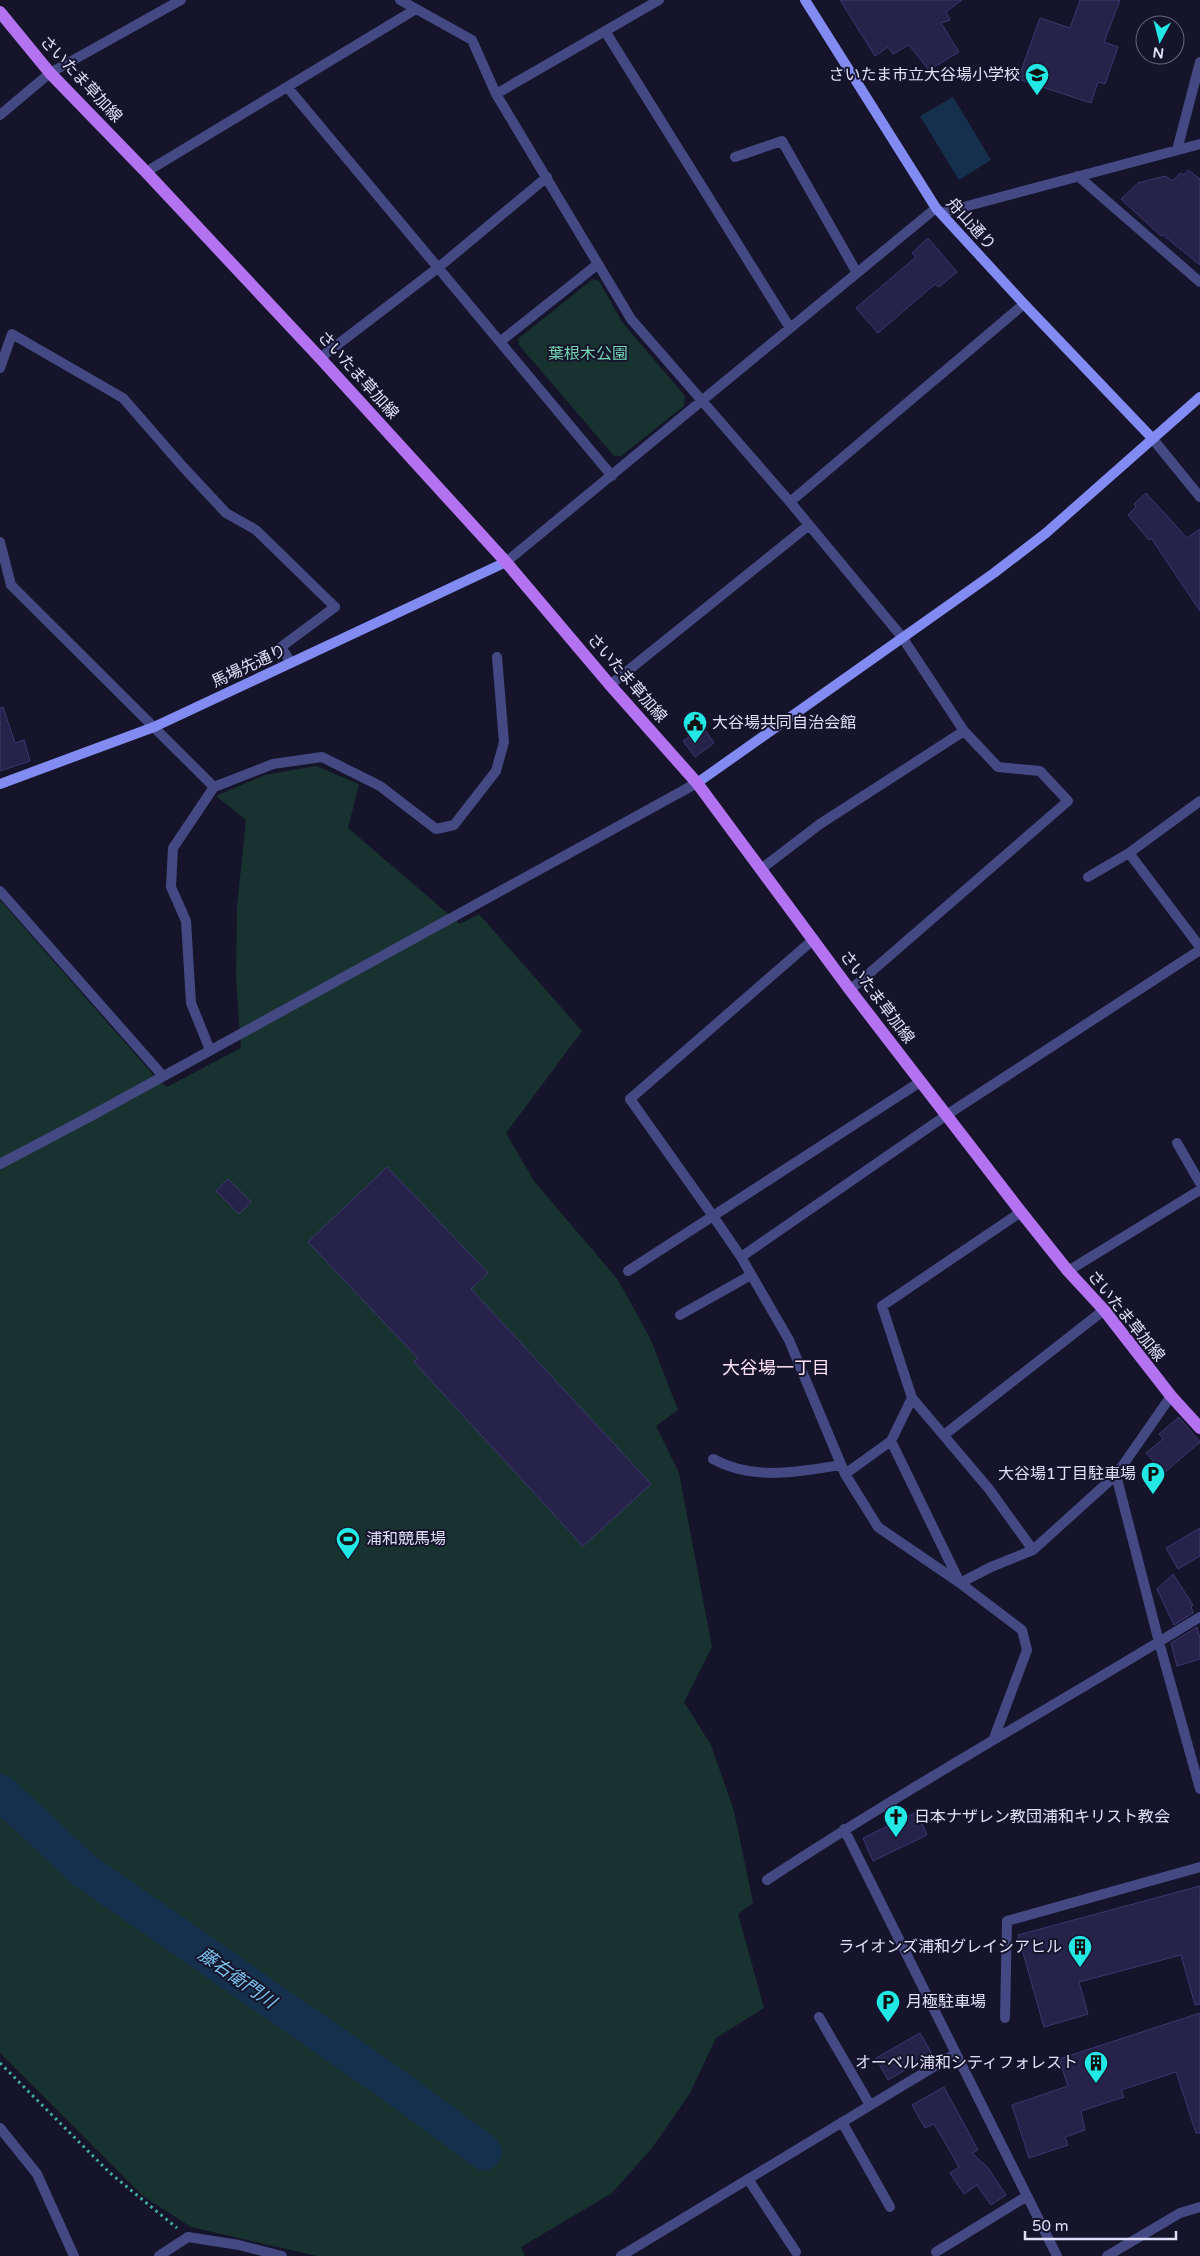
<svg xmlns="http://www.w3.org/2000/svg" width="1200" height="2256" font-family="'Varela Round','Noto Sans JP',sans-serif">
  <style>
    .green { fill: #18332f }
    .water { fill: #15304c }
    .lines { fill: none; stroke-linecap: round; stroke-linejoin: round }
    .river { stroke: #15304c; stroke-width: 36 }
    .building { fill: #262249; stroke: #3c3772 }
    .path { stroke: #3fb19e; stroke-width: 3; stroke-dasharray: 2.5 4; stroke-linecap: butt }
    .lane { stroke: #444983; stroke-width: 10 }
    .street { stroke: #444983; stroke-width: 10 }
    .secondary { stroke: #818bf1; stroke-width: 10 }
    .primary { stroke: #b373f0; stroke-width: 12 }
    .labels { text-anchor: middle; dominant-baseline: central; stroke-width: 4; stroke-linejoin: round; paint-order: stroke }
    .poi-label { font-size: 16px; fill: #e0e0fc; stroke: #15142a; text-anchor: end }
    .street-label { font-size: 16px; fill: #e0e0fc; stroke: #15142a }
    .park-label { font-size: 16px; fill: #72d5b2; stroke: #15142a }
    .neighbourhood-label { font-size: 18px; fill: #fce2f5; stroke: #15142a }
    .water-label { font-size: 18px; font-style: italic; fill: #79c6f1; stroke: #15142a }
  </style>
  <rect width="100%" height="100%" fill="#15142a"/>
  <!-- green -->
  <path class="green" d="M 593,279 L 599,281 L 622,322 L 685,396 L 684,406 L 621,456 L 614,456 L 519,345 L 518,339 Z
    M 316,766 L 359,784 L 348,828 L 460,924 L 479,914 L 582,1031 L 506,1133 L 534,1181 L 618,1280 L 650,1338 L 678,1410 L 656,1426 L 679,1473 L 712,1647 L 684,1702 L 711,1745 L 734,1811 L 753,1903 L 738,1914 L 764,2008 L 716,2038 L 690,2093 L 652,2148 L 612,2193 L 521,2247 L 525,2256 L 317,2256 L 191,2227 L 143,2196 L 0,2053 L 0,900 L 157,1079 L 167,1087 L 241,1048 L 236,978 L 237,907 L 246,820 L 216,796 L 265,775 Z"/>
  <!-- water -->
  <path class="water" d="M 953,97 L 991,160 L 959,180 L 920,116 Z"/>
  <g class="lines">
    <!-- river -->
    <path class="river" d="M 0,1792 L 85,1871 L 399,2089 L 484,2152"/>
  </g>
  <!-- building -->
  <path class="building" d="M 840,0 L 962,0 L 946,12 L 950,20 L 941,23 L 959,52 L 929,70 L 909,45 L 893,54 L 888,47 L 875,56 Z
    M 1080,0 L 1120,0 L 1104,42 L 1118,47 L 1105,84 L 1098,82 L 1091,103 L 1018,79 L 1040,18 L 1070,28 Z
    M 1188,170 L 1200,179 L 1200,265 L 1163,235 L 1161,236 L 1121,199 L 1138,183 L 1165,176 L 1173,181 L 1180,173 L 1184,175 Z
    M 928,238 L 957,272 L 939,287 L 935,284 L 878,333 L 856,308 L 916,257 L 912,253 Z
    M 1146,493 L 1187,538 L 1200,529 L 1200,611 L 1151,538 L 1149,540 L 1128,515 L 1136,507 L 1134,504 Z
    M 3,707 L 15,743 L 24,740 L 30,761 L 0,771 L 0,708 Z
    M 703,727 L 714,743 L 695,757 L 683,741 Z
    M 387,1167 L 488,1273 L 471,1289 L 651,1484 L 583,1546 L 414,1362 L 418,1358 L 308,1242 Z
    M 228,1179 L 251,1202 L 239,1214 L 216,1191 Z
    M 1179,1417 L 1200,1442 L 1164,1473 L 1146,1453 L 1163,1439 L 1159,1434 Z
    M 1200,1528 L 1200,1556 L 1178,1569 L 1166,1548 Z
    M 1173,1574 L 1193,1605 L 1191,1606 L 1193,1613 L 1174,1625 L 1157,1589 Z
    M 1197,1627 L 1200,1638 L 1200,1659 L 1177,1666 L 1171,1643 Z
    M 917,1812 L 927,1835 L 873,1861 L 863,1838 Z
    M 1200,1886 L 1200,2004 L 1195,2005 L 1181,1955 L 1079,1982 L 1088,2014 L 1044,2027 L 1018,1935 Z
    M 1200,2013 L 1200,2133 L 1196,2133 L 1176,2072 L 1121,2090 L 1124,2097 L 1081,2111 L 1085,2130 L 1065,2137 L 1068,2145 L 1029,2158 L 1012,2105 L 1068,2086 L 1059,2059 Z
    M 920,2033 L 932,2054 L 888,2080 L 876,2058 Z
    M 944,2087 L 978,2150 L 972,2153 L 988,2168 L 1006,2195 L 991,2205 L 977,2185 L 964,2194 L 950,2173 L 959,2167 L 943,2139 L 934,2124 L 925,2128 L 912,2105 Z"/>
  <g class="lines">
    <!-- path -->
    <path class="path" d="M 0,2063 L 110,2173 L 177,2228"/>
    <!-- lane -->
    <path class="lane" d="M 0,368 L 12,334 L 123,398 L 184,468 L 226,513 L 256,530 L 335,607
      M 630,1099 L 814,939
      M 0,1164 L 91,1116
      M 944,1435 L 1104,1310"/>
    <!-- street -->
    <path class="street" d="M 400,0 L 472,40 L 496,94 L 631,319 L 790,502 L 902,637 L 964,731 L 820,824 L 761,869
      M 605,31 L 790,328
      M 288,88 L 612,476
      M 496,94 L 659,0
      M 0,115 L 50,73 L 181,0
      M 1177,150 L 1200,62
      M 735,157 L 782,141 L 857,273
      M 146,172 L 416,9
      M 1078,176 L 1200,282
      M 941,213 L 1200,144
      M 501,341 L 598,264
      M 320,358 L 439,267 L 547,177
      M 1152,438 L 1200,497
      M 790,502 L 1024,304
      M 0,542 L 11,585 L 214,787
      M 506,562 L 936,208
      M 291,663 L 281,647 L 335,607
      M 610,685 L 809,525
      M 1129,853 L 1200,947
      M 1088,877 L 1129,853 L 1200,801
      M 0,891 L 163,1076
      M 850,990 L 1068,801 L 1040,771 L 998,767 L 964,731
      M 210,1050 L 191,1003 L 186,921 L 171,887 L 173,848 L 214,787 L 273,764 L 322,757 L 380,786 L 436,829 L 454,825 L 496,771 L 504,742 L 497,657
      M 630,1099 L 713,1216 L 741,1257 L 789,1340 L 845,1474 L 891,1441 L 912,1398 L 882,1306 L 1021,1212
      M 91,1116 L 697,783
      M 1177,1143 L 1200,1183
      M 741,1257 L 948,1114 L 1200,950
      M 628,1271 L 920,1082
      M 1068,1271 L 1200,1190
      M 680,1315 L 751,1275
      M 1171,1396 L 1116,1475 L 1159,1642 L 1200,1789
      M 912,1398 L 989,1489 L 1033,1550
      M 891,1441 L 960,1583 L 991,1567 L 1033,1550 L 1116,1475
      M 713,1459 C 753,1481 798,1472 841,1465
      M 845,1474 L 878,1527 L 960,1583 L 1022,1630 L 1027,1650 L 994,1738
      M 844,1829 L 1057,2256
      M 767,1880 C 908,1787 1056,1705 1200,1617
      M 819,2017 L 870,2105
      M 1005,2018 L 1007,1921 L 1200,1867
      M 842,2122 L 890,2207
      M 0,2128 L 37,2174 L 74,2256
      M 748,2179 L 796,2252
      M 936,2252 L 1027,2196
      M 159,2256 L 188,2237 L 239,2245 L 282,2256
      M 621,2256 L 955,2054
      M 1107,2256 L 1180,2213 L 1200,2207"/>
    <!-- secondary -->
    <path class="secondary" d="M 805,0 L 936,208 L 1024,304 L 1152,438
      M 697,783 L 994,573 L 1046,533 L 1200,397
      M 0,784 L 154,727 L 506,562"/>
    <!-- primary -->
    <path class="primary" d="M 0,12 L 50,73 L 146,172 L 320,358 L 506,562 L 610,685 L 697,783 L 850,990 L 1021,1212 L 1068,1271 L 1104,1310 L 1171,1396 L 1200,1428"/>
  </g>
  <!-- icons -->
  <defs>
    <symbol id="school-pin" viewBox="-11 -11 22 30"><path d="M0 17L-7.5 6A9.5 9.5 0 1 1 7.5 6Z" fill="#21e7e5" stroke="#15142a"/><path d="M0-5L7-2L0 1L-7-2ZM-4 1L0 2.5L4 1V4Q0 6-4 4Z" fill="#111"/></symbol>
    <symbol id="civic-pin" viewBox="-11 -11 22 30"><path d="M0 17L-7.5 6A9.5 9.5 0 1 1 7.5 6Z" fill="#21e7e5" stroke="#15142a"/><path d="M-.6-6.5H3V-4.5H.6V-3L4-1V1h2V6H-6V1h2V-1L-.6-3ZM-1.2 2.5V6h2.4V2.5Z" fill="#111"/></symbol>
    <symbol id="parking-pin" viewBox="-11 -11 22 30"><path d="M0 17L-7.5 6A9.5 9.5 0 1 1 7.5 6Z" fill="#21e7e5" stroke="#15142a"/><path d="M-3.5-5.5H1a3.5 3.5 0 0 1 0 7H-1V5.5H-3.5ZM-1-3.4V-.6H.8a1.4 1.4 0 0 0 0-2.8Z" fill="#111"/></symbol>
    <symbol id="stadium-pin" viewBox="-11 -11 22 30"><path d="M0 17L-7.5 6A9.5 9.5 0 1 1 7.5 6Z" fill="#21e7e5" stroke="#15142a"/><path d="M0-5a6.5 5 0 1 0 0 10a6.5 5 0 1 0 0-10ZM-3.5-1.8h7v3.6h-7Z" fill="#111"/></symbol>
    <symbol id="church-pin" viewBox="-11 -11 22 30"><path d="M0 17L-7.5 6A9.5 9.5 0 1 1 7.5 6Z" fill="#21e7e5" stroke="#15142a"/><path d="M-1.2-6h2.4v3.5h3.3v2.4h-3.3V6h-2.4V-.1h-3.3v-2.4h3.3Z" fill="#111"/></symbol>
    <symbol id="building-pin" viewBox="-11 -11 22 30"><path d="M0 17L-7.5 6A9.5 9.5 0 1 1 7.5 6Z" fill="#21e7e5" stroke="#15142a"/><path d="M-4-6H4V6H1V3H-1V6H-4ZM-2.5-4.3h1.7v1.8h-1.7ZM.8-4.3h1.7v1.8H.8ZM-2.5-1h1.7V.8h-1.7ZM.8-1h1.7V.8H.8Z" fill="#111"/></symbol>
  </defs>
  <g fill-rule="evenodd">
    <use href="#school-pin" x="1023" y="61" width="28" height="38"/>
    <use href="#civic-pin" x="681" y="709" width="28" height="38"/>
    <use href="#parking-pin" x="1139" y="1460" width="28" height="38"/>
    <use href="#stadium-pin" x="334" y="1525" width="28" height="38"/>
    <use href="#church-pin" x="882" y="1803" width="28" height="38"/>
    <use href="#building-pin" x="1066" y="1933" width="28" height="38"/>
    <use href="#parking-pin" x="874" y="1988" width="28" height="38"/>
    <use href="#building-pin" x="1082" y="2049" width="28" height="38"/>
  </g>
  <g class="labels">
    <!-- poi labels -->
    <g class="poi-label">
      <text x="1020" y="75">さいたま市立大谷場小学校</text>
      <text x="712" y="723" text-anchor="start">大谷場共同自治会館</text>
      <text x="1136" y="1474">大谷場1丁目駐車場</text>
      <text x="366" y="1539" text-anchor="start">浦和競馬場</text>
      <text x="914" y="1817" text-anchor="start">日本ナザレン教団浦和キリスト教会</text>
      <text x="1062" y="1947">ライオンズ浦和グレイシアヒル</text>
      <text x="906" y="2002" text-anchor="start">月極駐車場</text>
      <text x="1078" y="2063">オーベル浦和シティフォレスト</text>
    </g>
    <!-- street labels -->
    <g class="street-label">
      <text transform="translate(81 79) rotate(47)">さいたま草加線</text>
      <text transform="translate(971 224) rotate(48)">舟山通り</text>
      <text transform="translate(358 375) rotate(48)">さいたま草加線</text>
      <text transform="translate(249 666) rotate(-25)">馬場先通り</text>
      <text transform="translate(627 678) rotate(49)">さいたま草加線</text>
      <text transform="translate(877 997) rotate(53)">さいたま草加線</text>
      <text transform="translate(1126 1316) rotate(51)">さいたま草加線</text>
    </g>
    <!-- park labels -->
    <g class="park-label">
      <text x="588" y="354">葉根木公園</text>
    </g>
    <!-- neighbourhood labels -->
    <g class="neighbourhood-label">
      <text x="776" y="1368">大谷場一丁目</text>
    </g>
    <!-- water labels -->
    <g class="water-label">
      <text transform="translate(237 1978) rotate(35)">藤右衛門川</text>
    </g>
  </g>
  <!-- north arrow -->
  <g transform="translate(1160 40) rotate(187)"><circle r="24" fill="#15142a" stroke="#66667e"/>
  <path d="M0-4L9 19L0 12L-9 19Z" fill="#21e7e5"/>
  <text y="-8" font-size="14" font-weight="bold" text-anchor="middle" fill="#e0e0fc">N</text>
  </g>
  <!-- scale -->
  <path d="M1025 2231v8h151v-8" fill="none" stroke="#e0e0fc" stroke-width="2.5"/>
  <text x="1032" y="2231" font-size="15" fill="#e0e0fc" stroke="#15142a" stroke-width="4" paint-order="stroke">50 m</text>
</svg>
